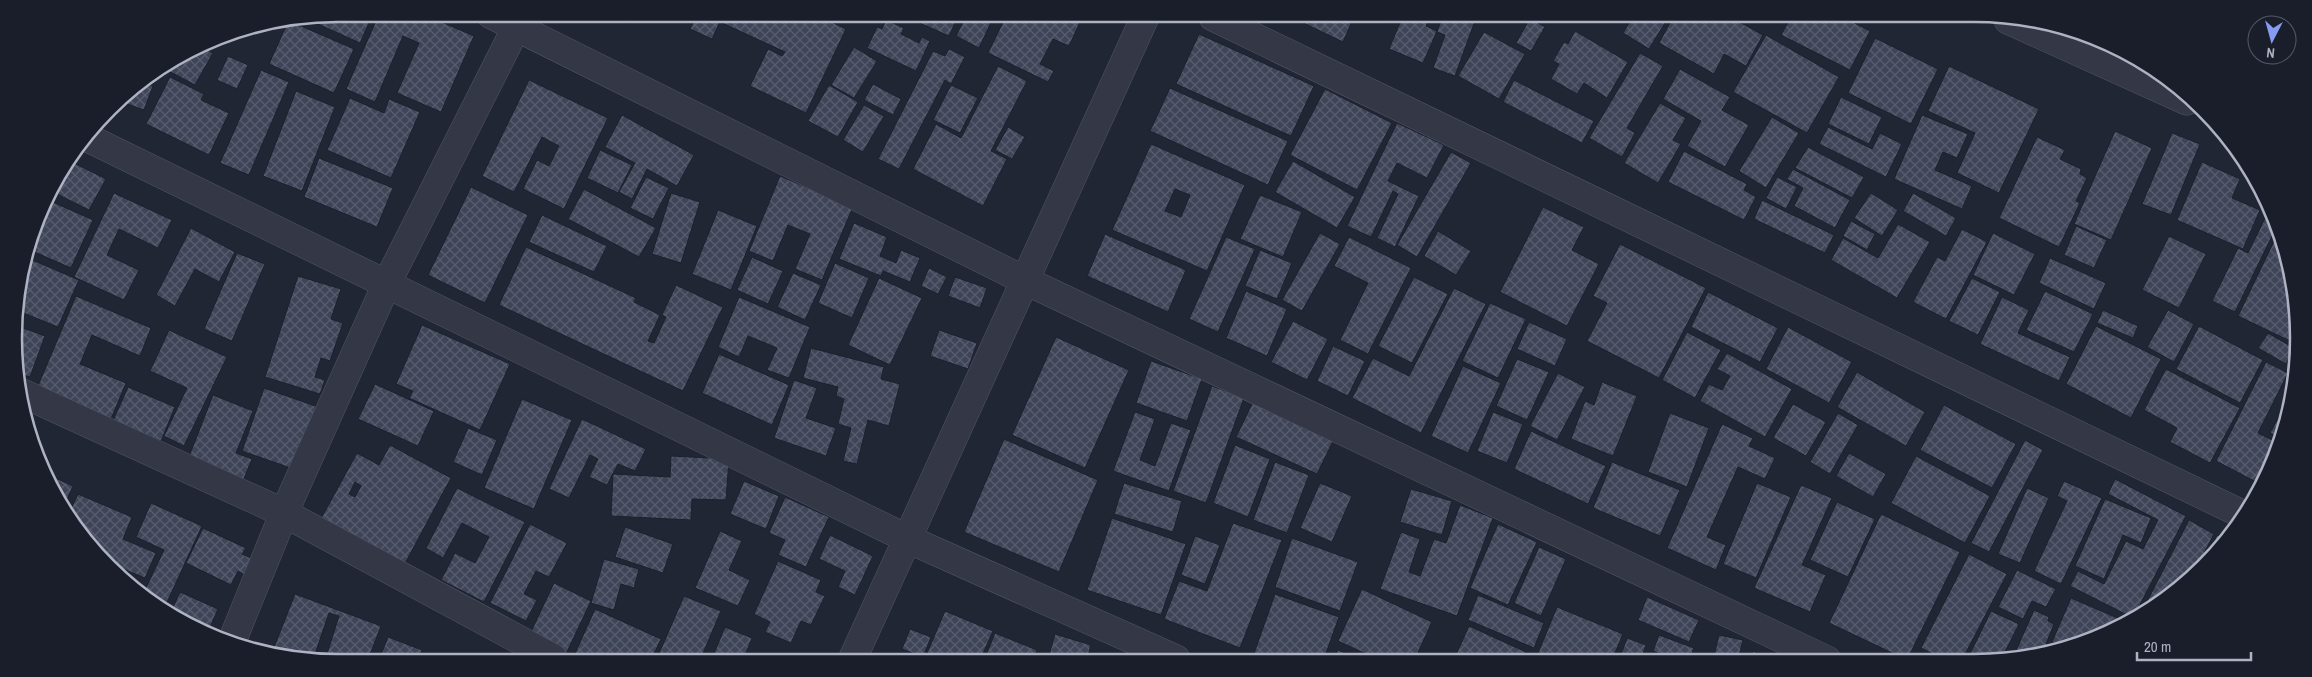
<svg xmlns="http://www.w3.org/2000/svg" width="2312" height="677" font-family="'Archivo Narrow',sans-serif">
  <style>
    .building { fill: url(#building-cross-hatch); stroke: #1c202c; fill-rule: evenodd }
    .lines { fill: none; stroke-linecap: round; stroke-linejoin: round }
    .minor-casing { stroke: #515564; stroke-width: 29 }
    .minor { stroke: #343846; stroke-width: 28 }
    .rim { fill: none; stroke: #aeb2c3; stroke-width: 2.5 }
  </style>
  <defs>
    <pattern id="building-cross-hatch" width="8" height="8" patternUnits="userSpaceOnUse" patternTransform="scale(1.25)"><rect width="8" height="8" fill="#3f4558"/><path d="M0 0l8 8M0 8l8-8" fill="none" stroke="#585d6e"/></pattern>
  </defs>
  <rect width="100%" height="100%" fill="#212635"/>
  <!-- building -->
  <path class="building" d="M 338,14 L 373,14 L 360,43 L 309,20 Z
    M 379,14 L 423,14 L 474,36 L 441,112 L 397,93 L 419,43 L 403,36 L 375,102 L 346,89 Z
    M 607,15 L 633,15 L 629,24 Z
    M 697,15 L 817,15 L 846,29 L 806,113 L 750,86 L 768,49 L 782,56 L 785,52 L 720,22 L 712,39 L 690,29 Z
    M 904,16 L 958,16 L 949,36 Z
    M 966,16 L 994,16 L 979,48 L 956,36 Z
    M 1006,16 L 1083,16 L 1069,46 L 1053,39 L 1040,64 L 1054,71 L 1048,82 L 988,53 Z
    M 1291,17 L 1354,17 L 1343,42 Z
    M 1376,18 L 1394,18 L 1391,24 Z
    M 1402,18 L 1429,18 L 1426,26 L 1437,31 L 1423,63 L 1389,49 Z
    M 1442,18 L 1476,18 L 1455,76 L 1433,68 L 1445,35 L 1437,32 Z
    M 1530,18 L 1545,27 L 1531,51 L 1516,43 Z
    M 1632,18 L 1658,19 L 1665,23 L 1649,49 L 1623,33 Z
    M 1672,19 L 1734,19 L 1763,35 L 1746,66 L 1724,54 L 1714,74 L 1659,43 Z
    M 1790,19 L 1847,19 L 1870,31 L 1850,70 L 1781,35 Z
    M 886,20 L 904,28 L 901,34 L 919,43 L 922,37 L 930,41 L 916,71 L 867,48 L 877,27 L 882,29 Z
    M 294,23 L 354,49 L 334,93 L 269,64 L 287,24 Z
    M 1575,31 L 1628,62 L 1607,98 L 1584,83 L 1577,94 L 1551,79 L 1559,64 L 1553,61 L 1564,42 L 1568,44 Z
    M 1484,32 L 1525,54 L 1499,99 L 1458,76 Z
    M 1199,34 L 1314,86 L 1291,136 L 1176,84 Z
    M 1766,35 L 1839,77 L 1807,133 L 1733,92 Z
    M 1875,38 L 1938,69 L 1911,124 L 1848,93 Z
    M 201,47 L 213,53 L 195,85 L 165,69 Z
    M 854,47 L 877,61 L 854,98 L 831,85 Z
    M 949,49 L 965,57 L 951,84 L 945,80 L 899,169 L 878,159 L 933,51 L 945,56 Z
    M 1640,53 L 1663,66 L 1627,128 L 1635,133 L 1622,157 L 1589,138 Z
    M 228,56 L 248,65 L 237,89 L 217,80 Z
    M 998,66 L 1027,81 L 991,151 L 1007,159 L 983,206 L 913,169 L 936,124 L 961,138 Z
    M 1949,66 L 2039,109 L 1999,193 L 1957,173 L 1975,133 L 1928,111 Z
    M 1680,69 L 1730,97 L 1722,110 L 1749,125 L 1725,167 L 1687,146 L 1701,121 L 1663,99 Z
    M 261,70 L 289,82 L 249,175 L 220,163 Z
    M 170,77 L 204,94 L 201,100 L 229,113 L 209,155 L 146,124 Z
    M 529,80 L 608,118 L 564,209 L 523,189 L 537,160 L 549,166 L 559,146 L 542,137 L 514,192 L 482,176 Z
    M 1514,80 L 1594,121 L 1582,143 L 1503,102 Z
    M 144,82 L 153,86 L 144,110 L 119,101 L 124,95 Z
    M 873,84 L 901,99 L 893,115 L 864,100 Z
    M 829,85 L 858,102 L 838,137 L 808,121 Z
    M 951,85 L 978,98 L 960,133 L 933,120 Z
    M 1170,88 L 1288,141 L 1268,185 L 1150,131 Z
    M 1325,89 L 1392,123 L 1357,190 L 1290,155 Z
    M 296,91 L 335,107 L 302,191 L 263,176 Z
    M 1841,97 L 1882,117 L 1869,144 L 1828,124 Z
    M 350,98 L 384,113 L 389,99 L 420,112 L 391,178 L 327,150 Z
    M 1660,103 L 1686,118 L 1673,140 L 1681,144 L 1658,183 L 1624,163 Z
    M 864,105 L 884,116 L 863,152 L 843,140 Z
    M 622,115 L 694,155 L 677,186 L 647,169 L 632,199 L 619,192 L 635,163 L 605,147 Z
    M 1922,115 L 1968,134 L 1957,158 L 1943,152 L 1935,170 L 1972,186 L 1962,209 L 1894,179 Z
    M 1772,117 L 1799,133 L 1766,188 L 1739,171 Z
    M 1397,123 L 1444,145 L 1427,178 L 1397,163 L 1388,181 L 1419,196 L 1395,247 L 1377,238 L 1398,194 L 1393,191 L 1371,237 L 1347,226 Z
    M 1008,127 L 1025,137 L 1012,159 L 995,150 Z
    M 1828,127 L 1872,149 L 1880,133 L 1902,144 L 1886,177 L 1819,144 Z
    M 2115,131 L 2152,148 L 2111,240 L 2074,224 Z
    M 2172,133 L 2200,144 L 2171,215 L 2142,204 Z
    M 2037,137 L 2065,150 L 2060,159 L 2081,169 L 2080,174 L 2087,178 L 2076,201 L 2080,203 L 2059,247 L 1999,218 Z
    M 1151,144 L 1245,185 L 1207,271 L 1112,230 ZM 1175,189 L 1190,195 L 1181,217 L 1165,211 Z
    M 1808,147 L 1864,177 L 1852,198 L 1795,168 Z
    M 600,150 L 632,165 L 618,193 L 587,178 Z
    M 1684,151 L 1747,184 L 1744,190 L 1756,197 L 1744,220 L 1668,182 Z
    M 1451,152 L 1471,163 L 1417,257 L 1397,245 Z
    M 319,158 L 393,188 L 377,227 L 304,197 Z
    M 1293,161 L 1355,197 L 1337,228 L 1275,192 Z
    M 72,162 L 106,179 L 89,210 L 51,191 Z
    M 2202,162 L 2240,179 L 2232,198 L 2260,210 L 2243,249 L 2177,220 Z
    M 1793,169 L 1850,200 L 1835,228 L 1794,206 L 1803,188 L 1787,179 Z
    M 780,176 L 853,207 L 822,280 L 795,269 L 810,234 L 788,225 L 773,261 L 749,251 Z
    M 646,177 L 669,188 L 653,219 L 630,208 Z
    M 1777,177 L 1797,187 L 1786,209 L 1766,198 Z
    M 471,187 L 528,215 L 485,303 L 428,275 Z
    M 584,189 L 656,228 L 639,257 L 568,219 Z
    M 114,193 L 172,220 L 158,248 L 119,229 L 107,255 L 139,270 L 124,300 L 74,277 Z
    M 671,193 L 700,202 L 681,263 L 652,254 Z
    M 1871,193 L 1898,210 L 1882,236 L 1854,218 Z
    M 1913,193 L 1956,218 L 1946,236 L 1903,211 Z
    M 1260,195 L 1302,212 L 1283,257 L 1240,239 Z
    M 46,199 L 93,220 L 71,268 L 32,251 Z
    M 1762,200 L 1834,235 L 1825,253 L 1754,219 Z
    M 1543,207 L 1584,227 L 1572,250 L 1599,264 L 1567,326 L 1500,292 Z
    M 718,210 L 757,226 L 731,290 L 692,274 Z
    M 2267,214 L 2274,232 L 2235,312 L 2212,301 L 2238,248 L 2248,253 Z
    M 542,215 L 607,246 L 594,272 L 529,242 Z
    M 1851,221 L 1875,234 L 1867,250 L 1843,236 Z
    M 854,223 L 887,237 L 880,256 L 896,263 L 901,250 L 920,258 L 910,282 L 883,271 L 881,276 L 839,259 Z
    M 1898,224 L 1930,242 L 1897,298 L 1831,260 L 1843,238 L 1878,258 Z
    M 2076,226 L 2107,240 L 2094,268 L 2064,255 Z
    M 191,228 L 235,252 L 219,282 L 195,269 L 175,306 L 156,295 Z
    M 1962,229 L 1987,242 L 1946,319 L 1913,302 L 1937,257 L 1945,261 Z
    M 1438,231 L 1471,251 L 1456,275 L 1424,256 Z
    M 1320,233 L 1340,244 L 1302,311 L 1282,300 Z
    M 1993,233 L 2035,254 L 2014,295 L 1973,275 Z
    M 1105,234 L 1186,270 L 1168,312 L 1087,276 Z
    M 2169,236 L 2206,254 L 2179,308 L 2142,290 Z
    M 1226,237 L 1255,249 L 1218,332 L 1189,319 Z
    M 1349,237 L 1411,268 L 1368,354 L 1340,340 L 1368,283 L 1334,266 Z
    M 2276,237 L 2292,275 L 2292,342 L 2238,316 Z
    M 1620,244 L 1706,288 L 1659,378 L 1587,341 L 1607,303 L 1593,296 Z
    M 526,247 L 636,298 L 634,302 L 660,315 L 648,341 L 654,343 L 666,317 L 662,315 L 676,285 L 723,307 L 683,391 L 499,305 Z
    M 1260,250 L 1292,263 L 1277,299 L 1245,286 Z
    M 237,253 L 265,264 L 232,341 L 204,329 Z
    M 752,257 L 783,271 L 768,304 L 737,290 Z
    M 2050,258 L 2106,283 L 2094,309 L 2039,283 Z
    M 30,259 L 79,280 L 58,327 L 16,310 Z
    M 835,263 L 869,278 L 852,318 L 818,303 Z
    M 929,268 L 947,277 L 938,294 L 921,286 Z
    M 793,273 L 821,285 L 805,320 L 777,307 Z
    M 298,276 L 341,289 L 331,319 L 343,323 L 330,361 L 321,358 L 315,377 L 325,380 L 320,394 L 265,377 Z
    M 955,277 L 987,288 L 980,308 L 948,296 Z
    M 1414,277 L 1448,294 L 1412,363 L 1378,346 Z
    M 879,278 L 922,298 L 890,365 L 848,345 Z
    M 1972,278 L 2000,292 L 1978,335 L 1949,321 Z
    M 1454,288 L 1486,304 L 1421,433 L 1352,398 L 1373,358 L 1409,376 Z
    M 1246,291 L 1287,309 L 1267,356 L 1226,338 Z
    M 2045,291 L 2093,314 L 2074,352 L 2026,330 Z
    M 1708,292 L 1778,328 L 1760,362 L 1691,327 Z
    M 76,296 L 151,328 L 140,356 L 92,335 L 80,364 L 126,383 L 111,419 L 37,388 Z
    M 739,297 L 810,327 L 789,378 L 767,370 L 777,348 L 748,336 L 739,357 L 718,347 Z
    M 2002,297 L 2029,310 L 2018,333 L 2070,357 L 2059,381 L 1980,344 Z
    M 1490,303 L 1526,319 L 1498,378 L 1462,361 Z
    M 2103,310 L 2138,326 L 2133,338 L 2097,323 Z
    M 2168,310 L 2194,324 L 2174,362 L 2147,347 Z
    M 1293,321 L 1328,339 L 1307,380 L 1271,362 Z
    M 1529,322 L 1567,339 L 1555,366 L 1517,349 Z
    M 15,325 L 45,336 L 30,377 L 20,374 Z
    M 422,325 L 510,364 L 480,430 L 409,398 L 413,391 L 396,384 Z
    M 2096,326 L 2161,359 L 2131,418 L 2066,384 Z
    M 2199,326 L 2263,360 L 2240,403 L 2176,369 Z
    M 1788,327 L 1852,362 L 1829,403 L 1766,369 Z
    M 169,330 L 227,357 L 184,446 L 164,436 L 187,388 L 150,371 Z
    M 939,330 L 977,343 L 968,369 L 930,356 Z
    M 1687,332 L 1721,350 L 1695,398 L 1662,380 Z
    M 2268,333 L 2292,347 L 2292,353 L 2286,364 L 2258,348 Z
    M 1056,337 L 1129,370 L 1085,468 L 1012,435 Z
    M 1333,346 L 1365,361 L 1348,396 L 1317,381 Z
    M 811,348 L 884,367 L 881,379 L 900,384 L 889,426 L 868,420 L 857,464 L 843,461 L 851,428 L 838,424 L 844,399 L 836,396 L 838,387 L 803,378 Z
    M 1727,353 L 1792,389 L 1765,437 L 1700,401 L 1709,384 L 1722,390 L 1730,376 L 1717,369 Z
    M 719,354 L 789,385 L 772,425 L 702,393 Z
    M 1517,359 L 1549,372 L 1527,420 L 1496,406 Z
    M 1151,361 L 1202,379 L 1187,421 L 1136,403 Z
    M 2266,362 L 2288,373 L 2258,433 L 2278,443 L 2271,463 L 2260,484 L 2216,461 Z
    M 1463,366 L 1501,383 L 1468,453 L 1431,436 Z
    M 2166,369 L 2240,408 L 2210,463 L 2170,442 L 2177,428 L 2144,410 Z
    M 1857,372 L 1925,412 L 1906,446 L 1837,407 Z
    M 1558,373 L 1585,387 L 1557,440 L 1530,426 Z
    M 794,380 L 817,388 L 806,418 L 836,428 L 826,456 L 774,438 Z
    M 1602,382 L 1637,396 L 1613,456 L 1571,439 L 1585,401 L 1594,405 Z
    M 375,384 L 434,411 L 418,446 L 358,419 Z
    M 1212,386 L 1244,398 L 1206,503 L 1173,491 Z
    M 128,387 L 175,407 L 161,441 L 113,421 Z
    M 264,388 L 321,408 L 299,471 L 242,451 Z
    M 2292,393 L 2292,402 L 2280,438 L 2270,433 Z
    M 213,395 L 253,411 L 236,453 L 252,459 L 243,481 L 188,459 Z
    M 522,399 L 572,420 L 534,509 L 484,488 Z
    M 1253,402 L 1334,439 L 1317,474 L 1236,437 Z
    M 1793,404 L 1826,422 L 1806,456 L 1773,438 Z
    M 1944,405 L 2016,444 L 1992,488 L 1920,450 Z
    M 1135,412 L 1155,419 L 1140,460 L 1155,466 L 1171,423 L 1191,430 L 1169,491 L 1113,471 Z
    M 1493,412 L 1523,424 L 1507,463 L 1477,451 Z
    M 1670,413 L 1709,428 L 1687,487 L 1648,472 Z
    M 1838,413 L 1858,425 L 1830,474 L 1810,462 Z
    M 582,419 L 646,449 L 635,471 L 618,464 L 607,485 L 589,477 L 598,459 L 590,455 L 569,498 L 549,489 Z
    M 1722,424 L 1753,438 L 1749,446 L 1775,458 L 1765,479 L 1738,467 L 1707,537 L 1726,545 L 1716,570 L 1667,548 Z
    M 468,428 L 497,440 L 482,475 L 453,462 Z
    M 1531,431 L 1606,466 L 1588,504 L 1514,469 Z
    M 1004,439 L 1098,480 L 1059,572 L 964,532 Z
    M 2025,440 L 2043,450 L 1989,552 L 1971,543 Z
    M 390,445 L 451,478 L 402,569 L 318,524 L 357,453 L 379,465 ZM 355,482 L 361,486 L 355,497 L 349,494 Z
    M 1235,445 L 1270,459 L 1248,517 L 1213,503 Z
    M 1849,453 L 1886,474 L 1873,497 L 1836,476 Z
    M 671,456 L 729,459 L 726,500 L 692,499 L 691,520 L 611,516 L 613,474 L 670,477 Z
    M 1916,456 L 1990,496 L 1965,543 L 1891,503 Z
    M 1275,462 L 1309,475 L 1287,533 L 1253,520 Z
    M 1612,462 L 1680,490 L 1660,536 L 1593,508 Z
    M 51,476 L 73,486 L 65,504 Z
    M 2115,479 L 2186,516 L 2133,618 L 2070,586 L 2078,571 L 2104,584 L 2126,541 L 2143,549 L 2158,520 L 2108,494 Z
    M 744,481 L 779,496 L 766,529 L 730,514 Z
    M 2064,481 L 2102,498 L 2061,584 L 2034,571 L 2067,501 L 2057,496 Z
    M 1124,483 L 1182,501 L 1173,532 L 1114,514 Z
    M 1320,483 L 1352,496 L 1332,542 L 1300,528 Z
    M 1757,483 L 1791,497 L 1756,578 L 1723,564 Z
    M 1801,485 L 1832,498 L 1802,565 L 1826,575 L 1810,612 L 1754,588 Z
    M 457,488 L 525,522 L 484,602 L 441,580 L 455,553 L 475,563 L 489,537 L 462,523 L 443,558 L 426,548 Z
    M 2027,488 L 2049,498 L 2020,563 L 1998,554 Z
    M 1411,489 L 1452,501 L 1442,535 L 1400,522 Z
    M 78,494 L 132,517 L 123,539 L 156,553 L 145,578 L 121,568 L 120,570 L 81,536 L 69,513 Z
    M 785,497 L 829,517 L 806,567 L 778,555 L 785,540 L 769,533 Z
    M 2105,499 L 2151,518 L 2141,543 L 2123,535 L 2104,579 L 2075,566 Z
    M 1837,502 L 1875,519 L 1848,577 L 1810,560 Z
    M 151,503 L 202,526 L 164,609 L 144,592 L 164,550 L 136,537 Z
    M 1460,505 L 1493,518 L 1457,616 L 1380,589 L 1401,532 L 1420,539 L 1409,572 L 1420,576 L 1434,539 L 1446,543 Z
    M 1881,514 L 1960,552 L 1907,660 L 1829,623 Z
    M 1112,518 L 1186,544 L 1161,615 L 1087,590 Z
    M 2189,520 L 2214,534 L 2192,576 L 2141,613 Z
    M 1233,523 L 1282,540 L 1240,648 L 1164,619 L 1179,581 L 1207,591 Z
    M 530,524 L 567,543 L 549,577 L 536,571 L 524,594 L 537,600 L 526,621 L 490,603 Z
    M 1498,524 L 1537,542 L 1508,605 L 1470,588 Z
    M 625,527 L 673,544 L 663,573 L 615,557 Z
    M 203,528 L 246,548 L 242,554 L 253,559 L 245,575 L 238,571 L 231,585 L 186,563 Z
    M 720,531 L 742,541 L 729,570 L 750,580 L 738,606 L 695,588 Z
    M 830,535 L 873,556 L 855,595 L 838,587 L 845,571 L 819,559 Z
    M 2217,535 L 2224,539 L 2201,570 Z
    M 1195,536 L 1220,545 L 1205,584 L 1181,575 Z
    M 1292,538 L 1358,562 L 1340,611 L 1275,587 Z
    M 1539,547 L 1566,559 L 1541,616 L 1514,603 Z
    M 1969,554 L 2007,574 L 1962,660 L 1945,660 L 1921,648 Z
    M 604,559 L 639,569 L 634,588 L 621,584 L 614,610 L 591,603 Z
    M 778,561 L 821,580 L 816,592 L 825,596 L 811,625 L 801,621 L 791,643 L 765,632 L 770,622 L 754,614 Z
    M 2017,570 L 2056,589 L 2046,607 L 2032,601 L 2023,619 L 1998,607 Z
    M 554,583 L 591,601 L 566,654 L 529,636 Z
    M 1362,589 L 1432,622 L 1415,659 L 1377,659 L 1338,641 Z
    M 180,592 L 218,609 L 208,632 L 176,620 L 170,614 Z
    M 295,594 L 381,626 L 369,657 L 326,657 L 339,616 L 329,613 L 314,657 L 271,655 Z
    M 1275,594 L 1339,617 L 1324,659 L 1252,659 Z
    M 1478,595 L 1544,623 L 1534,648 L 1468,620 Z
    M 684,596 L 721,611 L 701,658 L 657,658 Z
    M 1647,597 L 1699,620 L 1689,642 L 1638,620 Z
    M 2071,598 L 2122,620 L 2118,629 L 2062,646 L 2052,642 Z
    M 1557,607 L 1623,634 L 1612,660 L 1541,660 L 1536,658 Z
    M 595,609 L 661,639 L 652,658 L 573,658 Z
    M 2034,610 L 2049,617 L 2048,621 L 2054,624 L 2046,644 L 2050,645 L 2047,651 L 2021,659 L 2014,655 Z
    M 945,611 L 993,631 L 981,658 L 925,658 Z
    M 1991,611 L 2019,624 L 2001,660 L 1967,660 Z
    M 1469,626 L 1526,652 L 1522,660 L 1454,659 Z
    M 725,627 L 752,638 L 744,658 L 712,658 Z
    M 910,629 L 931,637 L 923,657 L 902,649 Z
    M 995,633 L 1037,650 L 1034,659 L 985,658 Z
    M 1055,634 L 1091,645 L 1087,659 L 1048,659 Z
    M 1659,635 L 1694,648 L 1689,660 L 1675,660 L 1653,651 Z
    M 1719,635 L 1743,640 L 1738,660 L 1713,660 Z
    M 388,637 L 422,650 L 420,657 L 380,657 Z
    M 1627,638 L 1646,645 L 1641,660 L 1619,660 Z
    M 1338,650 L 1359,659 L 1334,659 Z
    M 1753,651 L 1774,660 L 1750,660 Z
    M 1098,653 L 1111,659 L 1095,659 Z
    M 898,654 L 910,658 L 896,658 Z
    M 1648,654 L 1661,660 L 1646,660 Z"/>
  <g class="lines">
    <defs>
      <path id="minor" d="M 490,14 L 1024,280 L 1827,660
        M 1213,17 L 2242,514
        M 2008,20 L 2187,101
        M 90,139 L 908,539 L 1176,659
        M 22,393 L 284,513 L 553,658
        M 232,641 L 284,513 L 387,283 L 523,14
        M 853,658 L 1145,17"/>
    </defs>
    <!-- minor casing -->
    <use href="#minor" class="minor-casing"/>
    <!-- minor -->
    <use href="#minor" class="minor"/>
  </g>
  <!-- crop -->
  <path d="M0 0H2312V677H0ZM338 22H1974A316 316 0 0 1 2290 338V338A316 316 0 0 1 1974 654H338A316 316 0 0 1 22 338V338A316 316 0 0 1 338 22Z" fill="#1a1e2a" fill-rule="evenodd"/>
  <path class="rim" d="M338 22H1974A316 316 0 0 1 2290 338V338A316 316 0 0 1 1974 654H338A316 316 0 0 1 22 338V338A316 316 0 0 1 338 22Z"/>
  <!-- north arrow -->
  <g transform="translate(2272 40) rotate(186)"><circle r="24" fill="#1a1e2a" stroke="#555967"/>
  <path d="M0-4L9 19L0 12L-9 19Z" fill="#859cf1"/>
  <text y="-8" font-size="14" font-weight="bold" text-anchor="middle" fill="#aeb2c3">N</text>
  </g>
  <!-- scale -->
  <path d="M2137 652v8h114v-8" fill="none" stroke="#aeb2c3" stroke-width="2.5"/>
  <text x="2144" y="652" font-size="15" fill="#aeb2c3" stroke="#1a1e2a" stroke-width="4" paint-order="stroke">20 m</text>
</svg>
